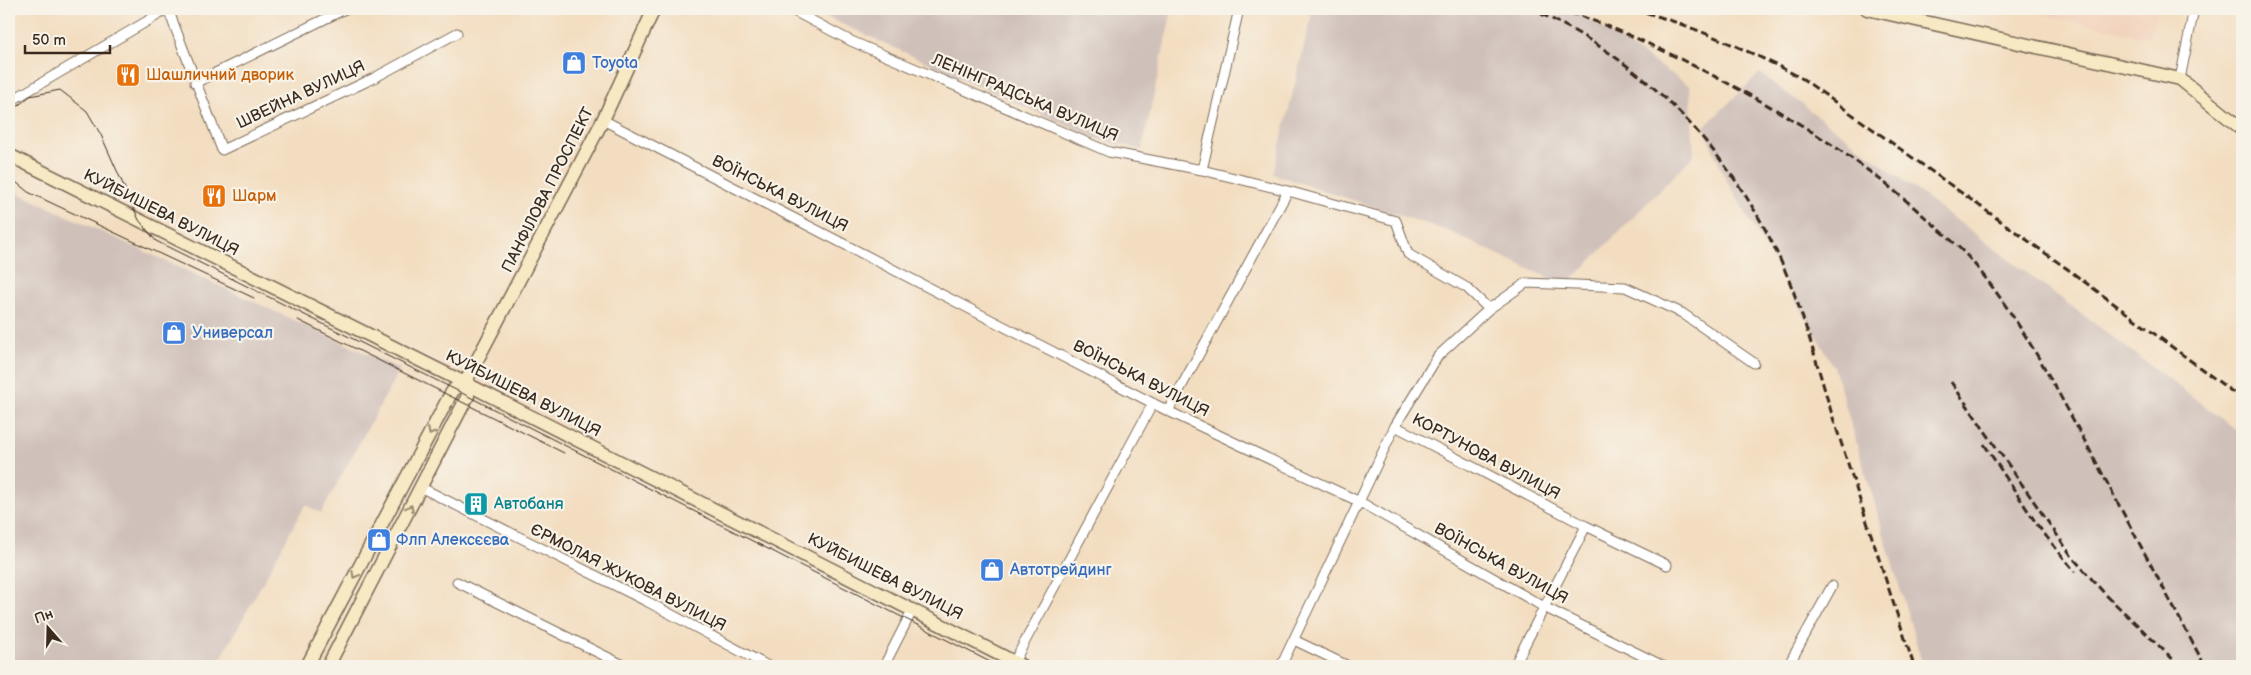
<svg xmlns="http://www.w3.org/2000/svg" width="2251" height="675" font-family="'Balsamiq Sans',sans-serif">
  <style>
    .built { fill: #f2d4be }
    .industrial { fill: #cfc0ba }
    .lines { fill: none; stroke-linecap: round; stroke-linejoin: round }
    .street-casing { stroke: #7b6957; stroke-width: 11 }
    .secondary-casing { stroke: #7b6957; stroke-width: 15 }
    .street { stroke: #fff; stroke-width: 9 }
    .secondary { stroke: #f6e9c3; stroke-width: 12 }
    .tram { stroke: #3b2a1e; stroke-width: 1 }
    .rail { stroke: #3b2a1e; stroke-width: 3; stroke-dasharray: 8 4; stroke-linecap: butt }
    .oneway { stroke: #988a70 }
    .labels { text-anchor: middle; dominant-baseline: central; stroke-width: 4.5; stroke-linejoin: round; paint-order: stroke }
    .shop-label { font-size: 16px; fill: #366cbe; stroke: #f7f3e8; text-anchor: start }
    .food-label { font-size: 16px; fill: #c56008; stroke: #f7f3e8; text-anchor: start }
    .street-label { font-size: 16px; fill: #3b2a1e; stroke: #f7f3e8 }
    .culture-label { font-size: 16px; fill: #0d838f; stroke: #f7f3e8; text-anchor: start }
  </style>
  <rect width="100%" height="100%" fill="#f7f3e8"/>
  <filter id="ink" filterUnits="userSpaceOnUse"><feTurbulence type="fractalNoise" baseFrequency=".02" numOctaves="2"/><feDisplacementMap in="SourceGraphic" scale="10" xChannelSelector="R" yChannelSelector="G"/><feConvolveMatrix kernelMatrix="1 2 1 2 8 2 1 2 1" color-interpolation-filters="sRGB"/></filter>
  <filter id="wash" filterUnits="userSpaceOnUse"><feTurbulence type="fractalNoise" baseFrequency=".0096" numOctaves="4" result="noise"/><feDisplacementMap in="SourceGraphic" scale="20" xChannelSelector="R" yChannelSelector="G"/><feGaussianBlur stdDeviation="1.12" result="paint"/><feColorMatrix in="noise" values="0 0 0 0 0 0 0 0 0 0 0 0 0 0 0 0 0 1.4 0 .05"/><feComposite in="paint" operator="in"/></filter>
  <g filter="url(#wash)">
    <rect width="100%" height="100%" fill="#f3ddc0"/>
    <!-- built -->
    <path class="built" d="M 2015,9 L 2158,9 L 2149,38 Z"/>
    <!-- industrial -->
    <path class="industrial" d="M 809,9 L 1172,9 L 1142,150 L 1094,138 Z
      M 1289,9 L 1574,9 L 1690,86 L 1694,155 L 1566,286 L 1448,231 L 1273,174 L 1312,14 Z
      M 1760,73 L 2242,434 L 2242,666 L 1923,666 L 1834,367 L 1722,172 L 1704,127 Z
      M 9,189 L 400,369 L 321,513 L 305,505 L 217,666 L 9,666 Z"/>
  </g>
  <g filter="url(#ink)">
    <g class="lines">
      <defs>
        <path id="street" d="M 168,9 L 222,150 L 374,78 L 457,33
          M 790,9 L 851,41 L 1109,152 L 1202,170 L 1288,191 L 1396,221 L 1408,254 L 1467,288 L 1489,309
          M 2180,79 L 2194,9
          M 195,83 L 345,9
          M 9,102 L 168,9
          M 603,120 L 1168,411 L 1360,502 L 1544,607 L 1663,666
          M 1202,170 L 1239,9
          M 1168,411 L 1288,191
          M 420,487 L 648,602 L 768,666
          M 1667,565 L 1586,526 L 1395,426 L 1438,356 L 1489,309 L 1526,283 L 1625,287 L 1682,313 L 1754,363
          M 457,582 L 625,666
          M 1294,640 L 1348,666
          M 1014,662 L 1153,403
          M 884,666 L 913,609
          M 1281,666 L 1395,426
          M 1514,666 L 1586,526
          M 1788,666 L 1832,586"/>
        <path id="secondary" d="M 1867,9 L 2180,79 L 2242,129
          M 9,155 L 465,383 L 1022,666
          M 465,383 L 603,120 L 654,9
          M 307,666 L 449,397 L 454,389 L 465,383
          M 328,666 L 464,403 L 468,396 L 465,383"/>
      </defs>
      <!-- street casing -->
      <use href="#street" class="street-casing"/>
      <!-- secondary casing -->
      <use href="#secondary" class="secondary-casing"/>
      <!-- street -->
      <use href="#street" class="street"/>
      <!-- secondary -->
      <use href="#secondary" class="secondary"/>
      <!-- tram -->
      <path class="tram" d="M 9,116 L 9,113 L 30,96 L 60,90 L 87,111 L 101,135 L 139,220 L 156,241 L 454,389 L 998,666
        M 9,167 L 11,178 L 28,192 L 254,298
        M 298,320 L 564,453"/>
      <!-- rail -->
      <path class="rail" d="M 1530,9 C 1643,57 1734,154 1783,266 C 1805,316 1818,369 1834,421 C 1861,503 1887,584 1914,666
        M 1558,9 C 1609,24 1657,47 1704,71 C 1781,110 1852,153 1917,210 C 1937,228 1959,245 1976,266 C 2024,325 2058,392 2094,458 C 2131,528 2168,597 2205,666
        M 1634,9 C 1693,26 1749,50 1803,79 L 2066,268 L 2242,399
        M 1951,382 L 2073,558 L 2106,595 L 2180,666
        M 1984,444 L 2038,526 L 2075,572"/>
    </g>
    <!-- one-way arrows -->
    <defs><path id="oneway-chevron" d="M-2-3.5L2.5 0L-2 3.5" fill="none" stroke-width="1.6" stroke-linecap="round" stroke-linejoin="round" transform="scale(1.25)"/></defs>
    <g class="oneway">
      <use href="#oneway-chevron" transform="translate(431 432) rotate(118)"/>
      <use href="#oneway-chevron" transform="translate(410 508) rotate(-64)"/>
      <use href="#oneway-chevron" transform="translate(355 575) rotate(118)"/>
    </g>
  </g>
  <!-- icons -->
  <defs>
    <symbol id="shop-square" viewBox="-11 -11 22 22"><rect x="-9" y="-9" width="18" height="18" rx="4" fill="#3f7fe0" stroke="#f7f3e8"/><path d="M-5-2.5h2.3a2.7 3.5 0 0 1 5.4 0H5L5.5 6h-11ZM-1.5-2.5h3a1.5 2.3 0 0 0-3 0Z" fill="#fff"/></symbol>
    <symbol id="restaurant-square" viewBox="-11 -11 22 22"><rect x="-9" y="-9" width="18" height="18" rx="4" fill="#e8710a" stroke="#f7f3e8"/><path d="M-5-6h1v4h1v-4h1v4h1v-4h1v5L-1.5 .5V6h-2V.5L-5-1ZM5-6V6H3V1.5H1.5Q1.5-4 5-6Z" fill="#fff"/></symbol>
    <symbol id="building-square" viewBox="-11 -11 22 22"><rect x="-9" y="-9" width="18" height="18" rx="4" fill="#0f9aa8" stroke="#f7f3e8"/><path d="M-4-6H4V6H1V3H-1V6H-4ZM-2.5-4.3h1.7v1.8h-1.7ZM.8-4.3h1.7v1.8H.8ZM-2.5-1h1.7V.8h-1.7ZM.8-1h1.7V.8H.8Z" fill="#fff"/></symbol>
  </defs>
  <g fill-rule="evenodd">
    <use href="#shop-square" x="560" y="49" width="28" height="28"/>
    <use href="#restaurant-square" x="114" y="61" width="28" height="28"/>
    <use href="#restaurant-square" x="200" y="182" width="28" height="28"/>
    <use href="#shop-square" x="160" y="319" width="28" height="28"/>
    <use href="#building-square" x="462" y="490" width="28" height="28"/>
    <use href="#shop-square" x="365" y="526" width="28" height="28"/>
    <use href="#shop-square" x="978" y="556" width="28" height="28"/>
  </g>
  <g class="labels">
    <!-- shop labels -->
    <g class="shop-label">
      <text x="592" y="63">Toyota</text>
      <text x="192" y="333">Универсал</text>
      <text x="396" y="540">Флп Алексєєва</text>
      <text x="1010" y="570">Автотрейдинг</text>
    </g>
    <!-- food labels -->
    <g class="food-label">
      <text x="146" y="75">Шашличний дворик</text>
      <text x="232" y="196">Шарм</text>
    </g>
    <!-- street labels -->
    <g class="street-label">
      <text transform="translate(301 95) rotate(-25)">ШВЕЙНА ВУЛИЦЯ</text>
      <text transform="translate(1025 98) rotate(23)">ЛЕНІНГРАДСЬКА ВУЛИЦЯ</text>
      <text transform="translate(548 190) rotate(-63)">ПАНФІЛОВА ПРОСПЕКТ</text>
      <text transform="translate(780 194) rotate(27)">ВОЇНСЬКА ВУЛИЦЯ</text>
      <text transform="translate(161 213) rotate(27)">КУЙБИШЕВА ВУЛИЦЯ</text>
      <text transform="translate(1141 379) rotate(27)">ВОЇНСЬКА ВУЛИЦЯ</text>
      <text transform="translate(523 394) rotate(27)">КУЙБИШЕВА ВУЛИЦЯ</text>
      <text transform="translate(1486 457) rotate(28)">КОРТУНОВА ВУЛИЦЯ</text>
      <text transform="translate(1501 564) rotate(29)">ВОЇНСЬКА ВУЛИЦЯ</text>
      <text transform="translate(885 577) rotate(27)">КУЙБИШЕВА ВУЛИЦЯ</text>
      <text transform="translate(628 578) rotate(27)">ЄРМОЛАЯ ЖУКОВА ВУЛИЦЯ</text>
    </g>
    <!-- culture labels -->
    <g class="culture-label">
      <text x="494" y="504">Автобаня</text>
    </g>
  </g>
  <!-- margin -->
  <rect width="2251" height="675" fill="none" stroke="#f7f3e8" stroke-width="30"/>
  <!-- north arrow -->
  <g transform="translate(48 628) rotate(340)" stroke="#f7f3e8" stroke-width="4" paint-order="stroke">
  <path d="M0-4L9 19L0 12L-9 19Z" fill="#3b2a1e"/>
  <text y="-8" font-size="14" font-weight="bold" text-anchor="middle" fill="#3b2a1e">Пн</text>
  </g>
  <!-- scale -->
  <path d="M25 45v8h85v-8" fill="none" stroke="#3b2a1e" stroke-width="2.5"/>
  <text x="32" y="45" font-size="15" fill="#3b2a1e" stroke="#f7f3e8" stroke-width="4" paint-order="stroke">50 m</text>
</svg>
